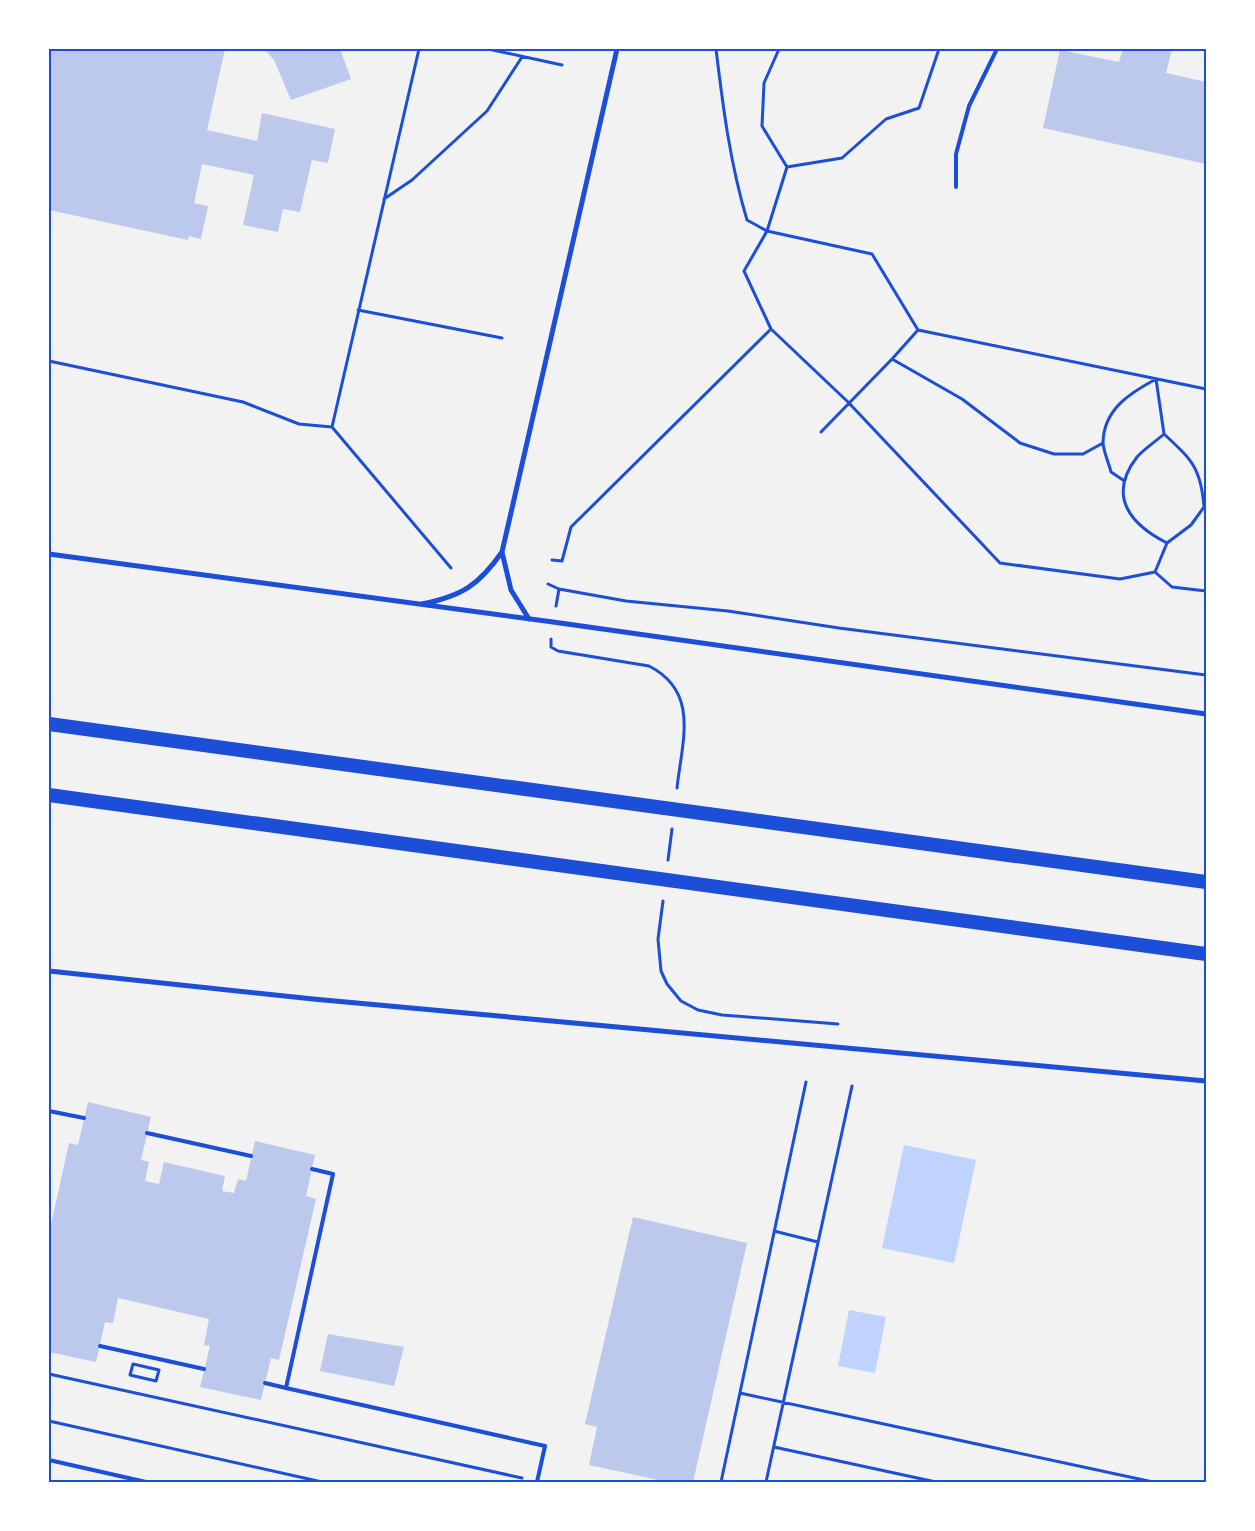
<svg xmlns="http://www.w3.org/2000/svg" width="1255" height="1531" font-family="Arial,sans-serif">
  <style>
    .water { fill: #bfd3fe }
    .building { fill: #bdc9ec }
    .lines { fill: none; stroke-linecap: round; stroke-linejoin: round }
    .path { stroke: #1d4ed8; stroke-width: 3 }
    .service { stroke: #1d4ed8; stroke-width: 4 }
    .minor { stroke: #1d4ed8; stroke-width: 5 }
    .trunk { stroke: #1d4ed8; stroke-width: 14 }
    .neatline { fill: none; stroke: #1d4ed8; stroke-width: 2 }
  </style>
  <rect width="100%" height="100%" fill="#f2f2f2"/>
  <!-- water -->
  <path class="water" d="M 904,1145 L 976,1160 L 954,1263 L 882,1248 Z
    M 849,1310 L 886,1317 L 875,1373 L 838,1366 Z"/>
  <!-- building -->
  <path class="building" d="M 49,49 L 225,49 L 207,130 L 257,141 L 262,113 L 335,129 L 328,163 L 312,160 L 300,212 L 283,209 L 278,232 L 243,225 L 254,175 L 202,164 L 194,203 L 208,206 L 201,239 L 189,236 L 188,240 L 49,210 Z
    M 256,49 L 340,49 L 351,79 L 291,100 L 274,60 L 267,52 Z
    M 1123,49 L 1172,49 L 1166,73 L 1206,82 L 1206,164 L 1043,128 L 1060,50 L 1119,62 Z
    M 88,1102 L 151,1117 L 141,1160 L 149,1162 L 145,1181 L 159,1184 L 164,1162 L 225,1176 L 222,1191 L 234,1193 L 238,1179 L 246,1181 L 255,1141 L 315,1155 L 306,1196 L 316,1199 L 279,1360 L 271,1358 L 261,1400 L 200,1387 L 210,1346 L 204,1345 L 209,1319 L 118,1298 L 113,1323 L 105,1322 L 96,1362 L 49,1352 L 49,1234 L 69,1143 L 78,1145 Z
    M 633,1217 L 747,1243 L 693,1482 L 668,1482 L 589,1465 L 597,1427 L 585,1424 Z
    M 328,1334 L 404,1347 L 394,1386 L 320,1371 Z"/>
  <g class="lines">
    <!-- path -->
    <path class="path" d="M 488,49 L 562,65
      M 716,49 C 723,107 730,163 747,220 L 767,231 L 744,271 L 771,329 L 848,402 L 1000,563 L 1120,579 L 1155,572
      M 779,49 L 764,83 L 762,126 L 787,167
      M 939,49 L 919,108 L 886,119 L 842,158 L 787,167 L 767,231 L 872,254 L 918,330 L 1206,389
      M 384,199 L 412,180 L 487,111 L 522,57
      M 358,310 L 502,338
      M 918,330 L 892,359 L 962,399 L 1020,443 L 1054,454 L 1083,454 L 1103,443
      M 49,361 L 243,402 L 299,424 L 332,427 L 419,49
      M 332,427 L 451,568
      M 821,432 L 892,359
      M 1123,480 L 1111,472 C 1109,463 1103,451 1103,442 C 1104,409 1130,393 1156,379 L 1164,434
      M 1167,543 C 1130,524 1107,496 1137,457 C 1144,449 1155,442 1164,434 C 1192,460 1201,468 1204,507 L 1191,525 L 1167,543 L 1155,572 L 1172,587 L 1206,591
      M 552,560 L 562,561 L 571,527 L 771,329
      M 548,584 L 559,589 L 626,601 L 728,611 L 839,628 L 1206,675
      M 556,606 L 559,589
      M 551,639 L 551,647 L 558,651 L 649,666 C 700,692 682,741 677,788
      M 668,860 L 672,829
      M 663,901 L 658,939 L 661,971 L 667,984 L 681,1001 L 698,1010 L 722,1015 L 838,1024
      M 774,1231 L 818,1242
      M 133,1364 L 159,1370 L 156,1381 L 130,1375 Z
      M 49,1374 L 522,1478
      M 740,1393 L 1153,1482
      M 49,1421 L 322,1482
      M 774,1447 L 936,1482
      M 721,1482 L 806,1082
      M 766,1482 L 852,1086"/>
    <!-- service -->
    <path class="service" d="M 956,187 L 956,154 L 969,106 L 997,49
      M 49,1111 L 84,1118
      M 147,1133 L 251,1156
      M 100,1346 L 204,1369
      M 265,1383 L 286,1388 L 333,1174 L 312,1169
      M 286,1388 L 545,1446 L 537,1482
      M 49,1460 L 146,1482"/>
    <!-- minor -->
    <path class="minor" d="M 49,554 L 553,622 L 1206,714
      M 422,604 C 462,596 479,585 502,552
      M 529,619 L 511,590 L 502,552 L 617,49
      M 49,971 L 313,999 L 1206,1081"/>
    <!-- trunk -->
    <path class="trunk" d="M 49,724 L 1206,882
      M 49,795 L 1206,954"/>
  </g>
  <!-- border -->
  <rect width="1255" height="1531" fill="none" stroke="#ffffff" stroke-width="100"/>
  <rect x="50" y="50" width="1155" height="1431" class="neatline"/>
</svg>
